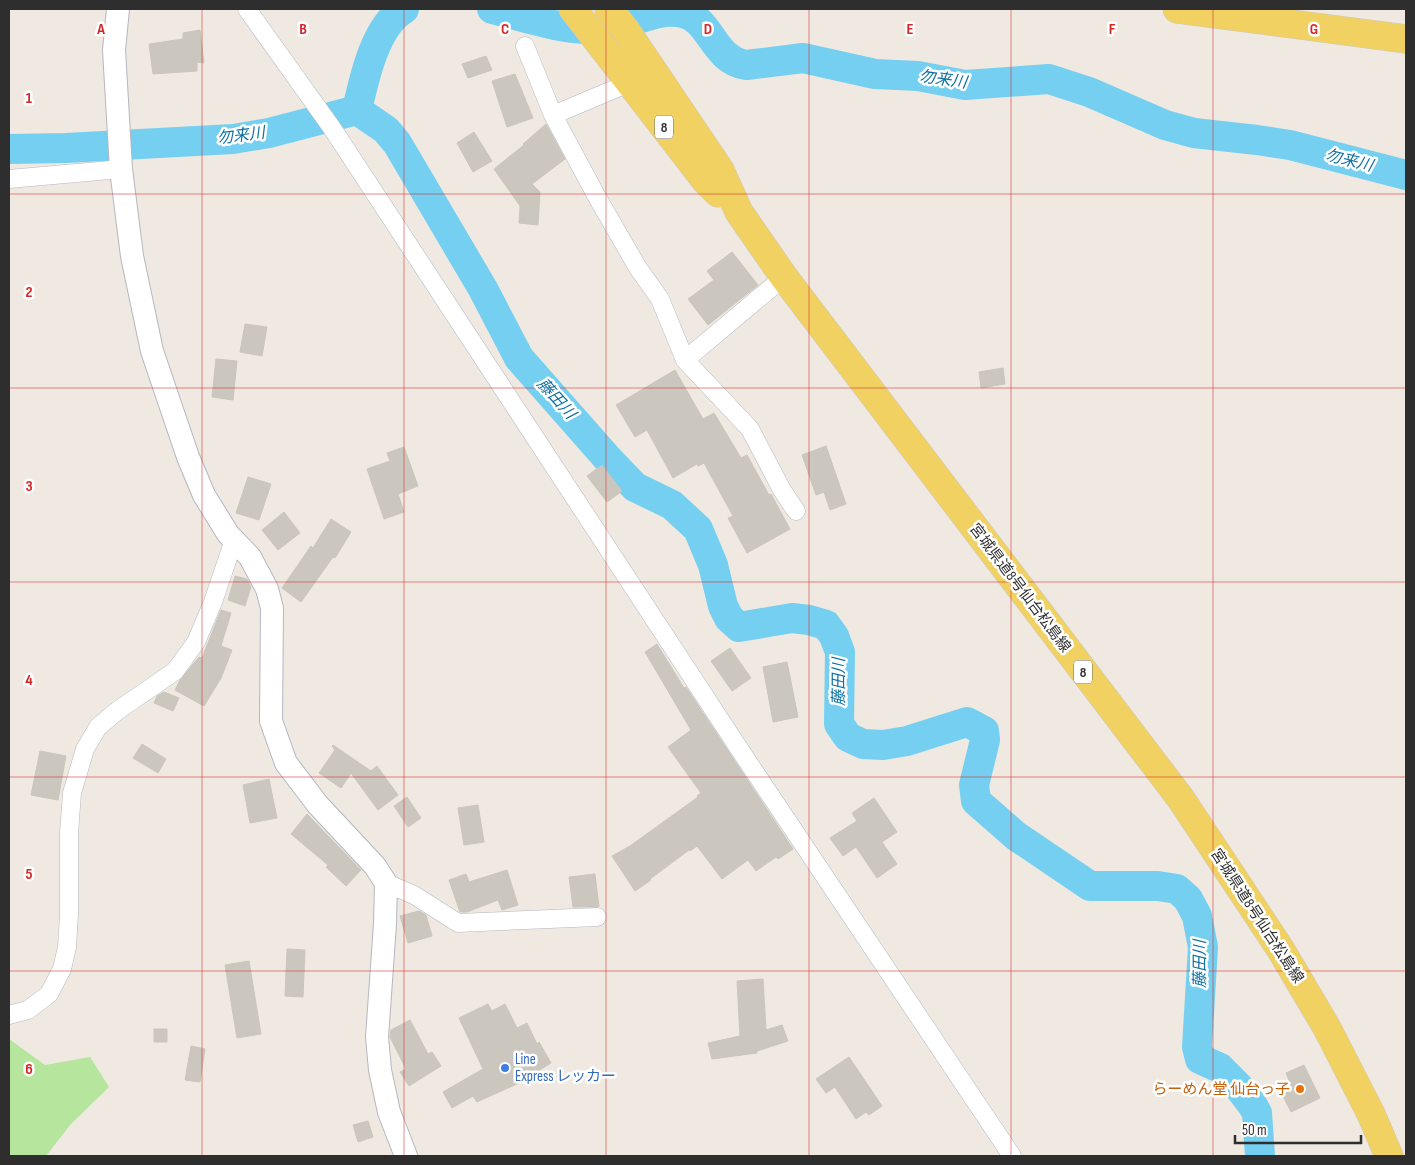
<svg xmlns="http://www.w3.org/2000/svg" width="1415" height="1165" font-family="'Sofia Sans Condensed','Noto Sans JP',sans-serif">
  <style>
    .green { fill: #b6e59e }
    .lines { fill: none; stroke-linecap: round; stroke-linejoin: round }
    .river { stroke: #75cff0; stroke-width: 30 }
    .building { fill: #cbc7bf; stroke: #cbc5ba }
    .minor-casing { stroke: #b4b7c1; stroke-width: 19 }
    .tertiary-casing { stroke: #b4b7c1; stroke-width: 24 }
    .primary-casing { stroke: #c9c9c9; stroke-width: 29 }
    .minor { stroke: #fff; stroke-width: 18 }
    .tertiary { stroke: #fff; stroke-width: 22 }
    .primary { stroke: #f2d163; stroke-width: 28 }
    .grid { fill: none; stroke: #d62828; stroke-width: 1; stroke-opacity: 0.55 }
    .shop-dot { fill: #3f7fe0; stroke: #fff; stroke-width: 2 }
    .food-dot { fill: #e8710a; stroke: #fff; stroke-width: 2 }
    .labels { text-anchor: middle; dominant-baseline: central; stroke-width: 5; stroke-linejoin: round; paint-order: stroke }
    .shield { fill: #fff; stroke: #6d6d6d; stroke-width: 1 }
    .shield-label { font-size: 14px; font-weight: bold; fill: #2e2e2e }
    .street-label { font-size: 15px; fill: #2e2e2e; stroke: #fff }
    .shop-label { font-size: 15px; fill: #366cbe; stroke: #fff; text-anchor: start }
    .food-label { font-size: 15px; fill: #c56008; stroke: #fff; text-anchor: end }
    .water-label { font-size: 16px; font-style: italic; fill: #0d6fa3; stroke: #fff }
    .grid-label { font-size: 16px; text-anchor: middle; font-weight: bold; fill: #d62828; stroke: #fff; stroke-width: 5; stroke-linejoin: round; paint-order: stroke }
  </style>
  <rect width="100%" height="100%" fill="#efe9e1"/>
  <!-- green -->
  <path class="green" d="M 9,1039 L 45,1065 L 90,1057 L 109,1087 L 70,1125 L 46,1156 L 9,1156 Z"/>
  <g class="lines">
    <!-- river -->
    <path class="river" d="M 492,9 C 525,17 567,32 601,29 C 628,26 656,7 683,13 C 711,19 713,60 746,65 L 803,58 L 875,74 L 918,76 L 965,85 L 1049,79 L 1089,92 L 1165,125 L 1194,133 L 1257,140 L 1290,145 L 1406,175
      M 357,110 L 386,130 L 397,143 L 483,289 L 519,358 L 608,459 L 635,487 L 672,505 L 698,529 L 713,565 L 723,606 L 729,618 L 739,627 L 792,618 L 809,620 L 826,625 L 834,636 L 840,652 L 839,724 L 848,737 L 863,744 L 883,745 L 907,741 L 967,722 L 984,731 L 985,740 L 974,785 L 976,801 L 1016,836 L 1090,886 L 1158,886 L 1177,889 L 1188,899 L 1197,916 L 1203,947 L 1197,1047 L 1200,1059 L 1220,1068 L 1238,1086 L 1253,1106 L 1257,1113 L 1260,1156
      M 357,110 C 364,79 375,26 404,9
      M 9,149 L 66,148 L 233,139 L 269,133 L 357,110"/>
  </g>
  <!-- building -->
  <path class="building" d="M 200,30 L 204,63 L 197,62 L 197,71 L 153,74 L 149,44 L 183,39 L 183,33 Z
    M 486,56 L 492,70 L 468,78 L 462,64 Z
    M 515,74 L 533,118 L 507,127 L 492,81 Z
    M 546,124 L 565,159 L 532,184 L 540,192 L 538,225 L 519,223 L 520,206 L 494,169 L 524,145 L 523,144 Z
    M 474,132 L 492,161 L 473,172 L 457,143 Z
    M 732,252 L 758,285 L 708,325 L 688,299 L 714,280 L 707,271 Z
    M 245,324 L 267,327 L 262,356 L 240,352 Z
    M 216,359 L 237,361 L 233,400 L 212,397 Z
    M 1003,368 L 1005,384 L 981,388 L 979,372 Z
    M 675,370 L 703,419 L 714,413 L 741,458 L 747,455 L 769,495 L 771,494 L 790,529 L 747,553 L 728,518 L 733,516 L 704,463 L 698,466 L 697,464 L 673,478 L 647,430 L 635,437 L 616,405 Z
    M 826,446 L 846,504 L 830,510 L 824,492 L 816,495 L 802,455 Z
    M 404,447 L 418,486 L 398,494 L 404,512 L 384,519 L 367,469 L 390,461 L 387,453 Z
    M 602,465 L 622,491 L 607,502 L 587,476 Z
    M 248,477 L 271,484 L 259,520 L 236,513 Z
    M 284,512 L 300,533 L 278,550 L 262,530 Z
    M 331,519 L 351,532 L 335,558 L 333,557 L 301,602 L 282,588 L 311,546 L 313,548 Z
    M 235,576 L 247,579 L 251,587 L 245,606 L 228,600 Z
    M 221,610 L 231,613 L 221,646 L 232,650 L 221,678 L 204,706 L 175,690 L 180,680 L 199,657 L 202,658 Z
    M 657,644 L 684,688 L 686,687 L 793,849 L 778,859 L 776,857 L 756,871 L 748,860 L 722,879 L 697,846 L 690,851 L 689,850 L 650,879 L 651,880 L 635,891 L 612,856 L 630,846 L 698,797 L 697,796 L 701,793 L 668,747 L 691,730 L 645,652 Z
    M 730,648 L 751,678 L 732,691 L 711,661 Z
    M 787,662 L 798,717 L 773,722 L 763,667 Z
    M 164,692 L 179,698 L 173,711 L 154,703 L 157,696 Z
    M 142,744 L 166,759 L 158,773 L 133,758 Z
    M 333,745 L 371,771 L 377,766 L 398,795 L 378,810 L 351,773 L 341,788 L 319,773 L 335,750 L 332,746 Z
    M 40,751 L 66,756 L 58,800 L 31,795 Z
    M 269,779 L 277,818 L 250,823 L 243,785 Z
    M 407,797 L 421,818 L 408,827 L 394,806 Z
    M 874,798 L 897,832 L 882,842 L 897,864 L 877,878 L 856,847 L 843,856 L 830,838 L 857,821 L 852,813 Z
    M 478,805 L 484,842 L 464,845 L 458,808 Z
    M 307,814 L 361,870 L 346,886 L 326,867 L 328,865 L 291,834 Z
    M 507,870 L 518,905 L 502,910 L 498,900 L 467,912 L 460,912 L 449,880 L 466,874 L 469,882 Z
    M 595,874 L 599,907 L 573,907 L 569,877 Z
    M 419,911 L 426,915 L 432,936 L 408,943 L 400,916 Z
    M 287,949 L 305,950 L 303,997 L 285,996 Z
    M 249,961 L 261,1034 L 237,1038 L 225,965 Z
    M 763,979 L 766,1030 L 782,1025 L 788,1041 L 757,1051 L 757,1053 L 712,1059 L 708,1043 L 740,1036 L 737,981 Z
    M 488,1004 L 492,1011 L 505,1004 L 517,1028 L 527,1023 L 537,1044 L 539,1042 L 551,1063 L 538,1071 L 539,1074 L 477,1102 L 473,1096 L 452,1108 L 443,1092 L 483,1069 L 459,1018 Z
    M 410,1020 L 428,1054 L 432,1052 L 441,1066 L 409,1086 L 400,1072 L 406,1069 L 390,1037 L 391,1030 Z
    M 154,1029 L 167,1029 L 167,1042 L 154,1042 Z
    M 191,1046 L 205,1049 L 200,1082 L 185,1080 Z
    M 849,1057 L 882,1106 L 869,1115 L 866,1112 L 856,1119 L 835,1087 L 826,1093 L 816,1079 Z
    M 1304,1065 L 1320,1098 L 1291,1112 L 1280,1090 L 1291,1085 L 1286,1073 Z
    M 368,1121 L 373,1137 L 358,1142 L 353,1125 Z"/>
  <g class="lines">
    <defs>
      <path id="minor" d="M 247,9 L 332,128 L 740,750 L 1012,1156
        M 525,46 L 553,115 L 597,197 L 638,268 L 660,299 L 685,360 L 750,429 L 782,490 L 796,511
        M 553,115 L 629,83
        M 9,179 L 121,169
        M 685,360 L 784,277
        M 386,883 L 414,895 L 458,923 L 597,917
        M 9,1015 L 28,1010 L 49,994 L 62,969 L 67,947 L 69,915 L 69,833 L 72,793 L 85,749 L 98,727 L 117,711 L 175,671 L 196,642 L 213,602 L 234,540"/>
      <path id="tertiary" d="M 118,9 L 114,50 L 121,169 L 132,256 L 152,351 L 188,457 L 204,495 L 228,534 L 250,557 L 267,589 L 272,608 L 271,721 L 286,763 L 318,805 L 375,866 L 386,883 L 385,924 L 377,1037 L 380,1070 L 389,1112 L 406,1156"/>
      <path id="primary" d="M 573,9 L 705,180 L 718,193
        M 609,9 L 627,32 L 720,170 L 739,212 L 784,277 L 1181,799 L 1281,950 L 1327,1028 L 1371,1114 L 1389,1156
        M 1177,9 L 1406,39"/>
    </defs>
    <!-- minor casing -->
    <use href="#minor" class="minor-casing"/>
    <!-- tertiary casing -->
    <use href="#tertiary" class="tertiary-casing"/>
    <!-- primary casing -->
    <use href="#primary" class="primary-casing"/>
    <!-- minor -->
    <use href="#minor" class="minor"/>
    <!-- tertiary -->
    <use href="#tertiary" class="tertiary"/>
    <!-- primary -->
    <use href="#primary" class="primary"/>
  </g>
  <!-- grid -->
  <path class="grid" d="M 202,9 L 202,1156M 404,9 L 404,1156M 606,9 L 606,1156M 809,9 L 809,1156M 1011,9 L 1011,1156M 1213,9 L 1213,1156M 9,194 L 1406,194M 9,388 L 1406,388M 9,582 L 1406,582M 9,777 L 1406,777M 9,971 L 1406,971"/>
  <!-- markers -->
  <circle class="shop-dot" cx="505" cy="1068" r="5"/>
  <circle class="food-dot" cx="1300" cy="1089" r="5"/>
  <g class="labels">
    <!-- shield labels -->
    <g class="shield">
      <rect x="655" y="115.5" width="18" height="23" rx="4"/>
      <rect x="1074" y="660.5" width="18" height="23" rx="4"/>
    </g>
    <g class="shield-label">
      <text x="664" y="127">8</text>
      <text x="1083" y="672">8</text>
    </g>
    <!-- street labels -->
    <g class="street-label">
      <text transform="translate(1020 588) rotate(53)">宮城県道8号仙台松島線</text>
      <text transform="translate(1257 916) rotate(57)">宮城県道8号仙台松島線</text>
    </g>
    <!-- shop labels -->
    <g class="shop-label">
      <text x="515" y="1059">Line<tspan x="515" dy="17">Express レッカー</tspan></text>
    </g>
    <!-- food labels -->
    <g class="food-label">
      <text x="1290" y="1089">らーめん堂 仙台っ子</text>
    </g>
    <!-- water labels -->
    <g class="water-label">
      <text transform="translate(943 80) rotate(8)">勿来川</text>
      <text transform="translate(241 136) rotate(-7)">勿来川</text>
      <text transform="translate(1349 161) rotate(14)">勿来川</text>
      <text transform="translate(556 399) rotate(48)">藤田川</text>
      <text transform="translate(839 682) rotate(-90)">藤田川</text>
      <text transform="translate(1200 964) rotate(-90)">藤田川</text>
    </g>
  </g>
  <g class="grid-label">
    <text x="101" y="34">A</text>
    <text x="303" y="34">B</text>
    <text x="505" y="34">C</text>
    <text x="708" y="34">D</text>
    <text x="910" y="34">E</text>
    <text x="1112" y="34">F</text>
    <text x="1314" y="34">G</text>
    <text x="29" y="103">1</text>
    <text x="29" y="297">2</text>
    <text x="29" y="491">3</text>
    <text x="29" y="685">4</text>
    <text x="29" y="879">5</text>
    <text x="29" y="1074">6</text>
  </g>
  <!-- border -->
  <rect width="1415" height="1165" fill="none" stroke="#2e2e2e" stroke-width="20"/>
  <!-- scale -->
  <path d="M1235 1135v8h126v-8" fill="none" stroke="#2e2e2e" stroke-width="2.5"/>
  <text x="1242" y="1135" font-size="15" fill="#2e2e2e" stroke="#ffffff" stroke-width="4" paint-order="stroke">50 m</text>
</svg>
